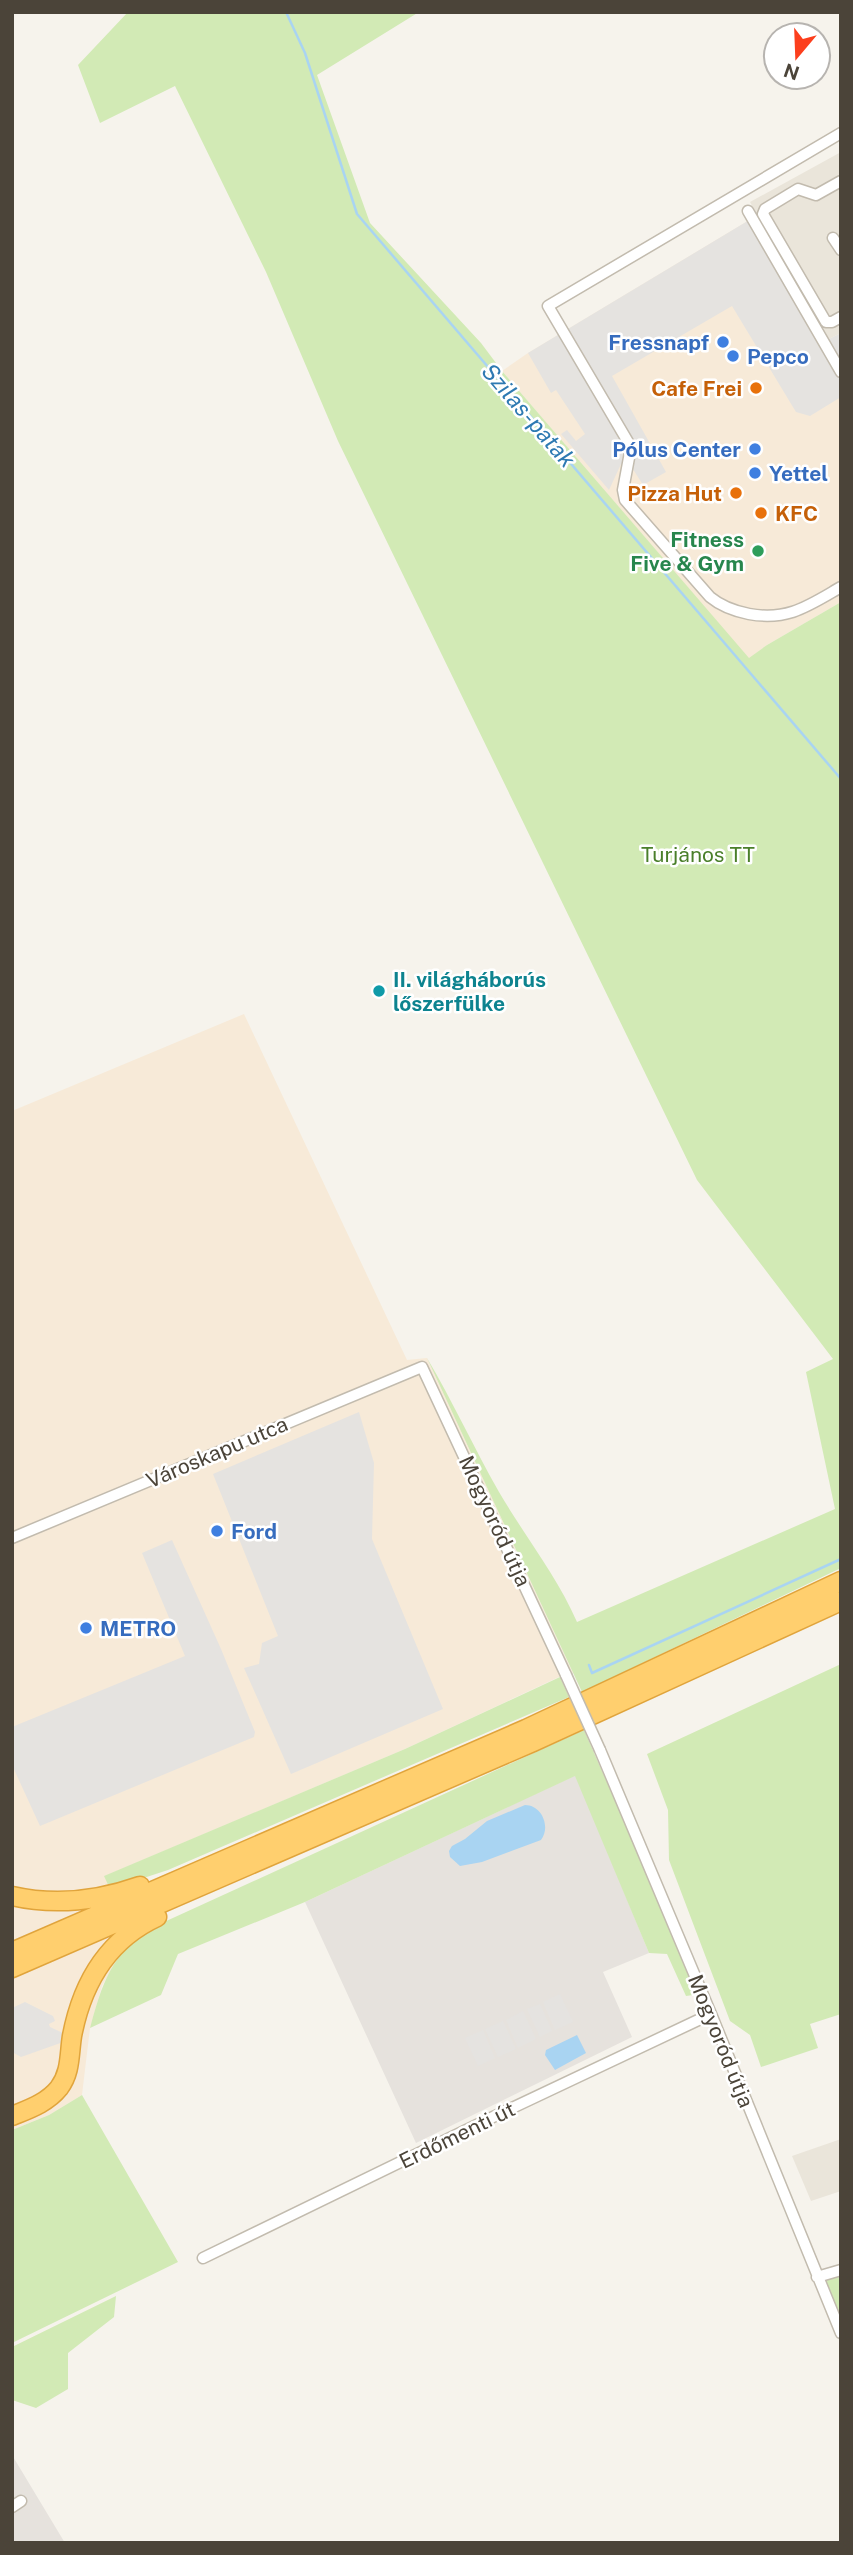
<svg xmlns="http://www.w3.org/2000/svg" width="853" height="2555" font-family="'Public Sans',sans-serif">
  <style>
    .residential { fill: #eae5da }
    .commercial { fill: #f7ead8 }
    .industrial { fill: #e6e2dd }
    .green { fill: #d2eab5 }
    .parking { fill: #e5e3e0 }
    .water { fill: #a9d4f2 }
    .lines { fill: none; stroke-linecap: round; stroke-linejoin: round }
    .stream { stroke: #a9d4f2; stroke-width: 2.5 }
    .minor-casing { stroke: #c2bbae; stroke-width: 13 }
    .motorway-casing { stroke: #e0a43c; stroke-width: 21 }
    .minor { stroke: #fff; stroke-width: 10 }
    .motorway { stroke: #ffcf6e; stroke-width: 18 }
    .minor-bridge-casing { stroke: #c2bbae; stroke-width: 13; stroke-linecap: butt }
    .minor-bridge { stroke: #fff; stroke-width: 10 }
    .shop-dot { fill: #3f7fe0; stroke: #fff; stroke-width: 2.5 }
    .food-dot { fill: #e8710a; stroke: #fff; stroke-width: 2.5 }
    .leisure-dot { fill: #2e9e5b; stroke: #fff; stroke-width: 2.5 }
    .culture-dot { fill: #0f9aa8; stroke: #fff; stroke-width: 2.5 }
    .labels { text-anchor: middle; dominant-baseline: central; stroke-width: 5; stroke-linejoin: round; paint-order: stroke }
    .shop-label { font-size: 21px; font-weight: bold; fill: #366cbe; stroke: #fff; text-anchor: start }
    .food-label { font-size: 21px; font-weight: bold; fill: #c56008; stroke: #fff; text-anchor: end }
    .leisure-label { font-size: 21px; font-weight: bold; fill: #27864d; stroke: #fff; text-anchor: end }
    .park-label { font-size: 21px; fill: #4a7f2a; stroke: #fff }
    .culture-label { font-size: 21px; font-weight: bold; fill: #0d838f; stroke: #fff; text-anchor: start }
    .street-label { font-size: 21px; fill: #4b4439; stroke: #fff }
    .water-label { font-size: 23px; font-style: italic; fill: #2e7ab2; stroke: #fff }
  </style>
  <rect width="100%" height="100%" fill="#f6f3ec"/>
  <!-- residential -->
  <path class="residential" d="M 841,152 L 841,333 L 829,339 L 750,202 Z
    M 841,2139 L 841,2191 L 811,2201 L 792,2156 Z"/>
  <!-- commercial -->
  <path class="commercial" d="M 756,216 L 829,339 L 841,333 L 841,602 L 767,645 L 749,659 L 502,371 L 528,353 Z
    M 244,1014 L 407,1360 L 427,1358 L 573,1673 L 559,1677 L 405,1749 L 105,1876 L 132,1941 L 118,1958 L 102,1986 L 90,2028 L 82,2095 L 49,2115 L 12,2130 L 12,1111 Z"/>
  <!-- industrial -->
  <path class="industrial" d="M 576,1775 L 649,1953 L 603,1972 L 632,2037 L 416,2143 L 305,1902 Z
    M 12,2455 L 65,2543 L 12,2543 Z"/>
  <!-- green -->
  <path class="green" d="M 128,12 L 419,12 L 317,75 L 370,223 L 481,343 L 502,371 L 749,658 L 767,645 L 841,602 L 841,1568 L 582,1692 L 427,1358 C 453,1402 474,1448 499,1492 C 524,1535 557,1576 577,1622 L 835,1509 L 806,1372 L 833,1359 L 697,1180 L 338,441 L 266,272 L 175,86 L 100,123 L 78,65 Z
    M 841,1664 L 841,2014 L 810,2024 L 818,2048 L 761,2067 L 750,2035 L 730,2021 L 669,1860 L 668,1810 L 647,1754 Z
    M 560,1677 L 569,1697 L 168,1870 L 110,1889 L 104,1876 L 405,1749 Z
    M 584,1730 L 700,1994 L 686,1996 L 667,1954 L 649,1953 L 575,1776 L 305,1902 L 178,1954 L 161,1995 L 90,2028 C 102,1984 111,1954 151,1928 Z
    M 82,2095 L 178,2262 L 12,2343 L 12,2130 L 49,2115 Z
    M 841,2273 L 841,2324 L 823,2279 Z
    M 116,2296 L 114,2317 L 68,2353 L 68,2389 L 36,2408 L 12,2400 L 12,2347 Z"/>
  <!-- parking -->
  <path class="parking" d="M 756,216 L 829,339 L 841,333 L 841,397 L 810,416 L 796,412 L 732,306 L 612,376 L 666,472 L 643,485 L 631,466 L 621,464 L 609,490 L 561,434 L 567,430 L 576,441 L 585,434 L 556,390 L 551,393 L 528,353 Z
    M 359,1412 L 374,1463 L 372,1539 L 443,1709 L 291,1774 L 244,1668 L 259,1664 L 262,1643 L 278,1636 L 213,1474 Z
    M 172,1540 L 221,1649 L 255,1732 L 254,1737 L 40,1826 L 12,1765 L 12,1727 L 185,1656 L 142,1553 Z
    M 560,1994 L 573,2022 L 555,2030 L 543,2002 Z
    M 25,2002 L 53,2016 L 55,2021 L 49,2024 L 50,2027 L 65,2034 L 69,2040 L 21,2057 L 12,2052 L 12,2008 Z
    M 540,2004 L 552,2031 L 540,2037 L 527,2009 Z
    M 523,2011 L 536,2039 L 518,2048 L 506,2020 Z
    M 503,2021 L 516,2049 L 498,2057 L 485,2029 Z
    M 483,2030 L 495,2058 L 478,2066 L 465,2038 Z"/>
  <!-- water -->
  <path class="water" d="M 525,1805 C 542,1805 551,1827 541,1840 L 482,1862 L 460,1866 L 450,1857 L 449,1851 L 452,1846 L 465,1839 L 487,1821 Z
    M 577,2035 L 586,2053 L 555,2070 L 545,2055 L 546,2050 Z"/>
  <g class="lines">
    <!-- stream -->
    <path class="stream" d="M 286,12 L 305,53 L 357,214 L 841,779
      M 589,1665 L 592,1673 L 841,1559"/>
    <defs>
      <path id="minor" d="M 841,133 L 548,306 L 631,447 L 623,490 L 625,500 L 710,597 C 722,607 734,611 749,614 C 788,621 808,606 841,587
        M 841,181 L 816,195 L 798,189 L 765,209 L 763,214 L 826,322 L 832,322 L 841,317
        M 748,211 L 841,372
        M 833,238 L 841,250
        M 12,1538 L 422,1367 L 566,1675
        M 600,1750 L 711,2014 L 841,2333
        M 203,2258 L 493,2117 L 711,2014
        M 817,2277 L 841,2270
        M 12,2507 L 21,2501"/>
      <path id="motorway" d="M 12,1896 C 56,1906 98,1901 140,1886
        M 12,1952 L 526,1729 L 841,1581
        M 12,1968 L 533,1742 L 841,1601
        M 12,2116 C 29,2109 47,2103 59,2088 C 71,2072 69,2055 72,2036 C 82,1984 107,1940 157,1917"/>
    </defs>
    <!-- minor casing -->
    <use href="#minor" class="minor-casing"/>
    <!-- motorway casing -->
    <use href="#motorway" class="motorway-casing"/>
    <!-- minor -->
    <use href="#minor" class="minor"/>
    <!-- motorway -->
    <use href="#motorway" class="motorway"/>
    <defs>
      <path id="minor-bridge" d="M 566,1675 L 600,1750"/>
    </defs>
    <!-- minor-bridge casing -->
    <use href="#minor-bridge" class="minor-bridge-casing"/>
    <!-- minor-bridge -->
    <use href="#minor-bridge" class="minor-bridge"/>
  </g>
  <!-- markers -->
  <g class="shop-dot">
    <circle cx="723" cy="342" r="7"/>
    <circle cx="733" cy="356" r="7"/>
    <circle cx="755" cy="449" r="7"/>
    <circle cx="755" cy="473" r="7"/>
    <circle cx="217" cy="1531" r="7"/>
    <circle cx="86" cy="1628" r="7"/>
  </g>
  <g class="food-dot">
    <circle cx="756" cy="388" r="7"/>
    <circle cx="736" cy="493" r="7"/>
    <circle cx="761" cy="513" r="7"/>
  </g>
  <circle class="leisure-dot" cx="758" cy="551" r="7"/>
  <circle class="culture-dot" cx="379" cy="991" r="7"/>
  <g class="labels">
    <!-- shop labels -->
    <g class="shop-label">
      <text x="709" y="342" text-anchor="end">Fressnapf</text>
      <text x="747" y="356">Pepco</text>
      <text x="741" y="449" text-anchor="end">Pólus Center</text>
      <text x="769" y="473">Yettel</text>
      <text x="231" y="1531">Ford</text>
      <text x="100" y="1628">METRO</text>
    </g>
    <!-- food labels -->
    <g class="food-label">
      <text x="742" y="388">Cafe Frei</text>
      <text x="722" y="493">Pizza Hut</text>
      <text x="775" y="513" text-anchor="start">KFC</text>
    </g>
    <!-- leisure labels -->
    <g class="leisure-label">
      <text x="744" y="539">Fitness<tspan x="744" dy="24">Five &amp; Gym</tspan></text>
    </g>
    <!-- park labels -->
    <g class="park-label">
      <text x="698" y="854">Turjános TT</text>
    </g>
    <!-- culture labels -->
    <g class="culture-label">
      <text x="393" y="979">II. világháborús<tspan x="393" dy="24">lőszerfülke</tspan></text>
    </g>
    <!-- street labels -->
    <g class="street-label">
      <text transform="translate(217 1452) rotate(-23)">Városkapu utca</text>
      <text transform="translate(495 1521) rotate(65)">Mogyoród útja</text>
      <text transform="translate(721 2041) rotate(68)">Mogyoród útja</text>
      <text transform="translate(457 2135) rotate(-26)">Erdőmenti út</text>
    </g>
    <!-- water labels -->
    <g class="water-label">
      <text transform="translate(529 415) rotate(49)">Szilas-patak</text>
    </g>
  </g>
  <!-- border -->
  <rect width="853" height="2555" fill="none" stroke="#4b4439" stroke-width="28"/>
  <!-- north arrow -->
  <g transform="translate(797 56) rotate(199)"><circle r="33" fill="#ffffff" stroke="#b7b4b0" stroke-width="2"/>
  <path d="M0-5L12 26L0 18L-12 26Z" fill="#fc3f1d"/>
  <text y="-10" font-size="19" font-weight="bold" text-anchor="middle" fill="#4b4439">N</text>
  </g>
</svg>
